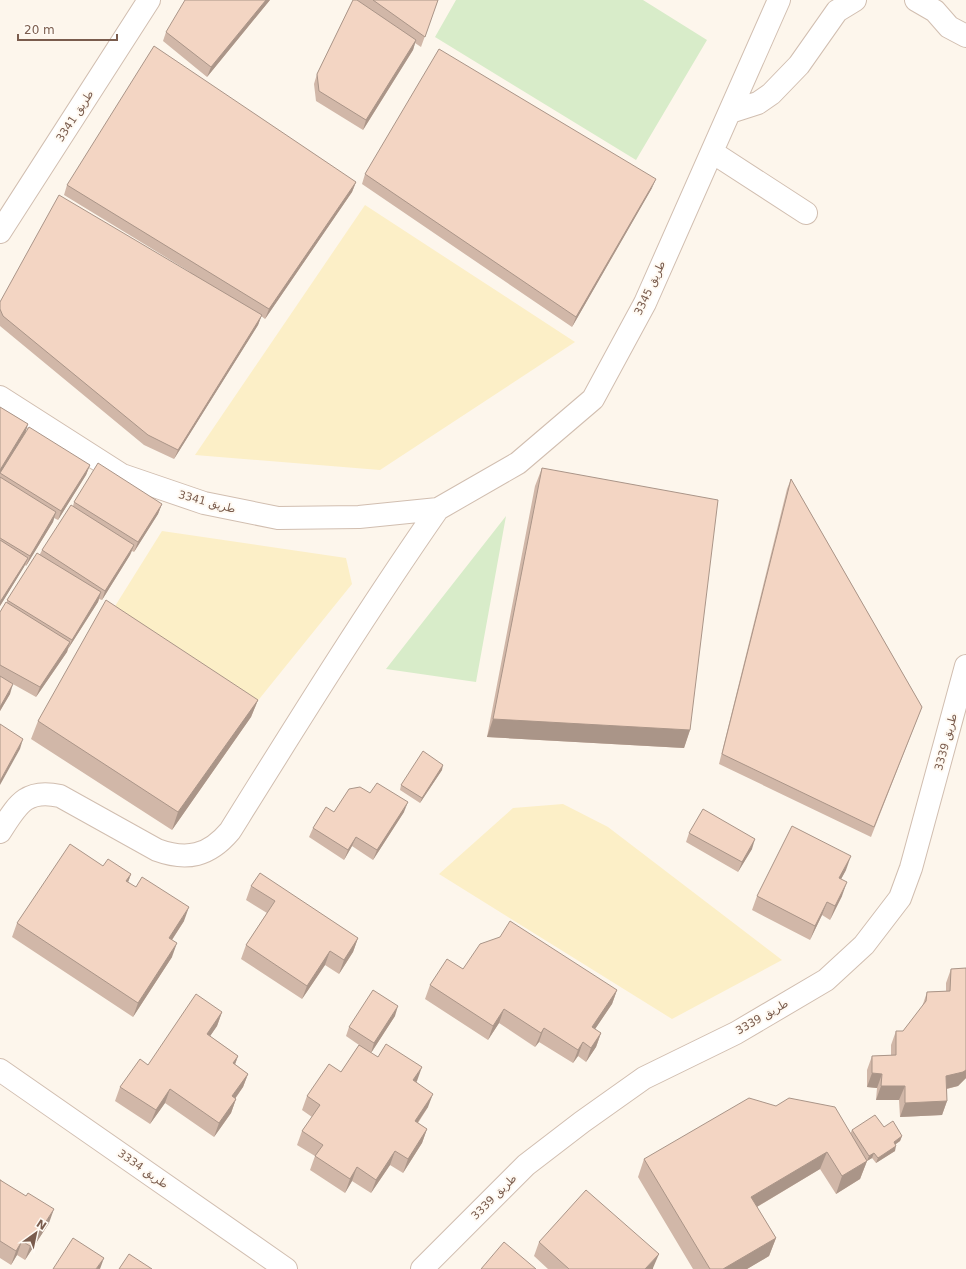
<svg xmlns="http://www.w3.org/2000/svg" width="966" height="1269" font-family="'DejaVu Sans',Cairo,sans-serif">
  <style>
    .green { fill: #d8ecc9 }
    .sand { fill: #fcefc7 }
    .lines { fill: none; stroke-linecap: round; stroke-linejoin: round }
    .minor-casing { stroke: #d1beb0; stroke-width: 24 }
    .minor { stroke: #fff; stroke-width: 22 }
    .wall { fill: #d1b7a8 }
    .shaded-wall { fill: #aa9588 }
    .building { fill: #f3d5c3; stroke: #aa9588 }
    .labels { text-anchor: middle; dominant-baseline: central; stroke-width: 4; stroke-linejoin: round; paint-order: stroke }
    .street-label { font-size: 11px; fill: #7a5c4d; stroke: #fffaf3 }
  </style>
  <rect width="100%" height="100%" fill="#fdf6ec"/>
  <!-- green -->
  <path class="green" d="M 456,0 L 643,0 L 707,40 L 636,160 L 435,37 Z
    M 506,516 L 476,682 L 386,669 Z"/>
  <!-- sand -->
  <path class="sand" d="M 365,205 L 575,342 L 380,470 L 195,455 Z
    M 162,531 L 346,558 L 352,584 L 256,703 L 112,611 Z
    M 563,804 L 608,827 L 782,960 L 672,1019 L 439,874 L 513,808 Z"/>
  <g class="lines">
    <defs>
      <path id="minor" d="M 916,0 L 935,11 L 949,27 L 966,36
        M 730,112 L 758,103 L 771,94 L 799,65 L 837,11 L 855,0
        M 712,152 L 806,213
        M 0,232 L 149,0
        M 0,397 L 122,475 L 204,503 L 278,518 L 359,517 L 438,509 L 518,463 L 593,399 L 645,303 L 779,0
        M 0,832 C 17,806 25,788 60,796 L 157,850 C 187,861 209,856 230,831 C 298,722 365,614 438,509
        M 0,1070 L 286,1269
        M 422,1269 L 526,1165 L 582,1122 L 644,1078 L 736,1033 L 826,980 L 864,945 L 900,898 L 911,868 L 966,666"/>
    </defs>
    <!-- minor casing -->
    <use href="#minor" class="minor-casing"/>
    <!-- minor -->
    <use href="#minor" class="minor"/>
  </g>
  <!-- wall -->
  <path class="wall" d="M 270,0 L 207,77 L 163,41 L 166,32 Z
    M 353,0 L 438,0 L 421,47 L 415,43 L 413,50 L 363,130 L 316,101 L 314,84 L 317,74 Z
    M 365,174 L 652,188 L 572,327 L 362,184 Z
    M 356,182 L 352,192 L 265,319 L 261,316 L 258,325 L 174,459 L 144,445 L 0,326 L 0,302 L 190,272 L 64,195 L 67,185 Z
    M 0,407 L 28,424 L 25,433 L 90,465 L 86,475 L 58,520 L 54,518 L 53,522 L 26,566 L 25,565 L 0,606 Z
    M 542,468 L 690,730 L 684,748 L 487,737 L 535,486 Z
    M 791,479 L 922,707 L 871,837 L 719,764 L 787,489 Z
    M 74,502 L 162,504 L 158,514 L 134,552 L 132,551 L 130,555 L 102,600 L 99,599 L 98,602 L 68,649 L 67,652 L 36,697 L 11,683 L 10,694 L 0,711 L 0,612 L 7,603 L 7,600 L 40,554 L 42,550 L 73,506 Z
    M 258,700 L 251,717 L 172,830 L 31,739 L 38,721 Z
    M 442,770 L 420,803 L 400,790 L 401,785 Z
    M 370,793 L 404,812 L 373,860 L 352,846 L 344,860 L 309,837 L 313,828 L 334,812 Z
    M 689,833 L 752,849 L 738,872 L 686,842 Z
    M 103,866 L 131,874 L 128,882 L 184,921 L 172,940 L 172,957 L 133,1017 L 12,937 L 17,923 Z
    M 846,870 L 841,879 L 842,896 L 830,920 L 822,915 L 810,940 L 752,910 L 757,896 Z
    M 251,886 L 358,938 L 353,952 L 339,974 L 325,965 L 302,999 L 241,959 L 246,945 L 267,913 L 246,900 Z
    M 966,968 L 966,1078 L 958,1086 L 947,1089 L 947,1101 L 942,1115 L 900,1117 L 899,1100 L 876,1100 L 877,1088 L 867,1087 L 867,1070 L 872,1056 L 891,1055 L 891,1045 L 896,1031 L 903,1031 L 922,1007 L 927,992 L 946,991 L 946,983 L 951,969 Z
    M 463,969 L 617,990 L 612,1004 L 595,1029 L 601,1033 L 596,1047 L 586,1062 L 578,1056 L 573,1063 L 539,1042 L 535,1047 L 499,1023 L 488,1040 L 425,999 L 430,985 Z
    M 222,1012 L 217,1026 L 210,1036 L 238,1056 L 235,1064 L 248,1074 L 243,1087 L 235,1099 L 236,1099 L 231,1113 L 214,1137 L 165,1103 L 150,1124 L 115,1101 L 120,1087 L 148,1065 Z
    M 395,1016 L 371,1053 L 417,1081 L 416,1082 L 428,1107 L 418,1123 L 427,1129 L 422,1143 L 403,1173 L 390,1165 L 371,1193 L 352,1181 L 345,1193 L 310,1170 L 315,1156 L 297,1145 L 302,1131 L 312,1117 L 302,1110 L 307,1096 L 341,1072 L 359,1045 L 346,1036 L 349,1027 Z
    M 884,1127 L 902,1136 L 900,1141 L 895,1144 L 895,1151 L 876,1163 L 872,1158 L 867,1161 L 860,1179 L 836,1194 L 820,1169 L 757,1207 L 776,1238 L 769,1256 L 747,1269 L 693,1269 L 638,1177 L 644,1159 L 850,1134 L 852,1130 Z
    M 0,1179 L 49,1223 L 25,1260 L 17,1255 L 11,1265 L 0,1258 Z
    M 539,1242 L 653,1268 L 653,1269 L 548,1269 L 534,1256 Z"/>
  <!-- shaded-wall -->
  <path class="shaded-wall" d="M 266,0 L 270,0 L 207,77 L 211,67 Z
    M 416,40 L 413,50 L 363,130 L 366,120 Z
    M 656,179 L 652,188 L 572,327 L 576,317 Z
    M 356,182 L 352,192 L 265,319 L 269,309 Z
    M 262,315 L 258,325 L 174,459 L 178,450 Z
    M 28,424 L 25,434 L 0,474 L 0,470 Z
    M 90,465 L 86,475 L 58,520 L 61,511 Z
    M 162,504 L 158,514 L 134,552 L 138,542 Z
    M 56,512 L 53,522 L 26,566 L 30,556 Z
    M 134,545 L 130,555 L 102,600 L 105,591 Z
    M 28,558 L 24,567 L 0,606 L 0,602 Z
    M 101,592 L 98,602 L 68,649 L 72,640 Z
    M 70,642 L 67,652 L 36,697 L 40,687 Z
    M 13,684 L 10,694 L 0,711 L 0,707 Z
    M 258,700 L 251,717 L 172,830 L 178,812 Z
    M 493,719 L 690,730 L 684,748 L 487,737 Z
    M 23,739 L 20,749 L 0,785 L 0,781 Z
    M 443,765 L 442,770 L 420,803 L 422,798 Z
    M 408,802 L 404,812 L 373,860 L 377,850 Z
    M 356,837 L 352,846 L 344,860 L 348,850 Z
    M 755,839 L 752,849 L 738,872 L 742,862 Z
    M 851,856 L 846,870 L 834,892 L 839,878 Z
    M 131,874 L 126,888 L 126,881 Z
    M 847,882 L 842,896 L 830,920 L 835,906 Z
    M 827,902 L 822,915 L 810,940 L 815,926 Z
    M 189,907 L 184,921 L 164,952 L 169,938 Z
    M 358,938 L 353,952 L 339,974 L 344,960 Z
    M 177,943 L 172,957 L 133,1017 L 138,1003 Z
    M 330,951 L 325,965 L 302,999 L 307,986 Z
    M 617,990 L 612,1004 L 587,1041 L 592,1027 Z
    M 398,1006 L 395,1016 L 371,1053 L 374,1043 Z
    M 504,1009 L 499,1023 L 488,1040 L 493,1026 Z
    M 222,1012 L 217,1026 L 202,1048 L 207,1034 Z
    M 544,1028 L 539,1042 L 535,1047 L 541,1033 Z
    M 601,1033 L 596,1047 L 586,1062 L 591,1048 Z
    M 583,1042 L 578,1056 L 573,1063 L 578,1050 Z
    M 238,1056 L 233,1070 L 233,1063 Z
    M 422,1067 L 417,1081 L 407,1094 L 413,1080 Z
    M 966,1070 L 966,1078 L 958,1086 L 941,1090 L 946,1076 Z
    M 872,1073 L 882,1074 L 877,1088 L 867,1087 Z
    M 248,1074 L 243,1087 L 227,1110 L 232,1096 Z
    M 881,1086 L 905,1086 L 899,1100 L 876,1100 Z
    M 170,1089 L 165,1103 L 150,1124 L 156,1110 Z
    M 433,1094 L 428,1107 L 409,1135 L 415,1121 Z
    M 236,1099 L 231,1113 L 214,1137 L 219,1123 Z
    M 947,1101 L 942,1115 L 900,1117 L 905,1103 Z
    M 427,1129 L 422,1143 L 403,1173 L 408,1159 Z
    M 902,1136 L 900,1141 L 892,1147 L 894,1142 Z
    M 896,1146 L 895,1151 L 876,1163 L 878,1158 Z
    M 395,1151 L 390,1165 L 371,1193 L 376,1180 Z
    M 827,1152 L 820,1169 L 745,1214 L 751,1197 Z
    M 874,1153 L 872,1158 L 867,1161 L 869,1156 Z
    M 867,1161 L 860,1179 L 836,1194 L 842,1176 Z
    M 357,1167 L 352,1181 L 345,1193 L 350,1179 Z
    M 54,1209 L 49,1223 L 25,1260 L 30,1246 Z
    M 776,1238 L 769,1256 L 747,1269 L 723,1269 Z
    M 22,1241 L 17,1255 L 11,1265 L 16,1251 Z
    M 659,1254 L 653,1268 L 653,1269 L 645,1269 Z
    M 104,1258 L 100,1269 L 96,1269 Z"/>
  <!-- building -->
  <path class="building" d="M 185,0 L 266,0 L 211,67 L 166,32 Z
    M 353,0 L 357,0 L 416,40 L 366,120 L 319,91 L 317,74 Z
    M 373,0 L 438,0 L 425,37 Z
    M 154,46 L 356,182 L 269,309 L 67,185 Z
    M 439,49 L 656,179 L 576,317 L 365,174 Z
    M 59,195 L 262,315 L 178,450 L 148,435 L 3,316 L 0,309 L 0,302 Z
    M 0,407 L 28,424 L 0,470 Z
    M 29,427 L 90,465 L 61,511 L 0,473 Z
    M 98,463 L 162,504 L 138,542 L 74,502 Z
    M 542,468 L 718,500 L 690,730 L 493,719 Z
    M 0,477 L 56,512 L 30,556 L 0,538 Z
    M 791,479 L 922,707 L 874,827 L 722,754 Z
    M 71,505 L 134,545 L 105,591 L 42,550 Z
    M 0,540 L 28,558 L 0,602 Z
    M 37,553 L 101,592 L 72,640 L 7,600 Z
    M 106,600 L 258,700 L 178,812 L 38,721 Z
    M 6,602 L 70,642 L 40,687 L 0,665 L 0,612 Z
    M 0,676 L 13,684 L 0,707 Z
    M 0,724 L 23,739 L 0,781 Z
    M 423,751 L 443,765 L 422,798 L 401,785 Z
    M 377,783 L 408,802 L 377,850 L 356,837 L 348,850 L 313,828 L 326,807 L 334,812 L 349,789 L 360,787 L 370,793 Z
    M 703,809 L 755,839 L 742,862 L 689,833 Z
    M 792,826 L 851,856 L 839,878 L 847,882 L 835,906 L 827,902 L 815,926 L 757,896 Z
    M 70,844 L 103,866 L 108,859 L 131,874 L 126,881 L 136,887 L 142,877 L 189,907 L 169,938 L 177,943 L 138,1003 L 17,923 Z
    M 260,873 L 358,938 L 344,960 L 330,951 L 307,986 L 246,945 L 275,901 L 251,886 Z
    M 510,921 L 617,990 L 592,1027 L 601,1033 L 591,1048 L 583,1042 L 578,1050 L 544,1028 L 541,1033 L 504,1009 L 493,1026 L 430,985 L 447,959 L 463,969 L 480,944 L 500,937 Z
    M 966,968 L 966,1070 L 963,1072 L 946,1076 L 947,1101 L 905,1103 L 905,1086 L 881,1086 L 882,1074 L 872,1073 L 872,1056 L 896,1055 L 896,1031 L 903,1031 L 926,1001 L 927,992 L 950,991 L 951,969 Z
    M 373,990 L 398,1006 L 374,1043 L 349,1027 Z
    M 196,994 L 222,1012 L 207,1034 L 238,1056 L 233,1063 L 248,1074 L 232,1096 L 236,1099 L 219,1123 L 170,1089 L 156,1110 L 120,1087 L 140,1059 L 148,1065 Z
    M 386,1044 L 422,1067 L 413,1080 L 433,1094 L 415,1121 L 427,1129 L 408,1159 L 395,1151 L 376,1180 L 357,1167 L 350,1179 L 315,1156 L 323,1145 L 302,1131 L 320,1105 L 307,1096 L 329,1064 L 341,1072 L 359,1045 L 378,1057 Z
    M 749,1098 L 776,1106 L 789,1098 L 835,1107 L 867,1161 L 842,1176 L 827,1152 L 751,1197 L 776,1238 L 723,1269 L 710,1269 L 644,1159 Z
    M 875,1115 L 884,1127 L 893,1121 L 902,1136 L 894,1142 L 896,1146 L 878,1158 L 874,1153 L 869,1156 L 852,1130 Z
    M 0,1180 L 26,1196 L 28,1193 L 54,1209 L 30,1246 L 22,1241 L 16,1251 L 0,1241 Z
    M 586,1190 L 659,1254 L 645,1269 L 569,1269 L 539,1242 Z
    M 73,1238 L 104,1258 L 96,1269 L 53,1269 Z
    M 504,1242 L 536,1269 L 481,1269 Z
    M 129,1254 L 152,1269 L 119,1269 Z"/>
  <g class="labels">
    <!-- street labels -->
    <g class="street-label">
      <text transform="translate(75 116) rotate(-57)">طريق 3341</text>
      <text transform="translate(650 288) rotate(-65)">طريق 3345</text>
      <text transform="translate(207 502) rotate(15)">طريق 3341</text>
      <text transform="translate(946 742) rotate(-75)">طريق 3339</text>
      <text transform="translate(762 1017) rotate(-30)">طريق 3339</text>
      <text transform="translate(143 1169) rotate(35)">طريق 3334</text>
      <text transform="translate(494 1197) rotate(-45)">طريق 3339</text>
    </g>
  </g>
  <!-- north arrow -->
  <g transform="translate(36 1233) rotate(33)" stroke="#fffaf3" stroke-width="3" paint-order="stroke">
  <path d="M0-3L7 15L0 10L-7 15Z" fill="#7a5c4d"/>
  <text y="-6" font-size="11" font-weight="bold" text-anchor="middle" fill="#7a5c4d">N</text>
  </g>
  <!-- scale -->
  <path d="M18 34v6h99v-6" fill="none" stroke="#7a5c4d" stroke-width="2"/>
  <text x="24" y="34" font-size="12" fill="#7a5c4d" stroke="#fffaf3" stroke-width="3" paint-order="stroke">20 m</text>
</svg>
